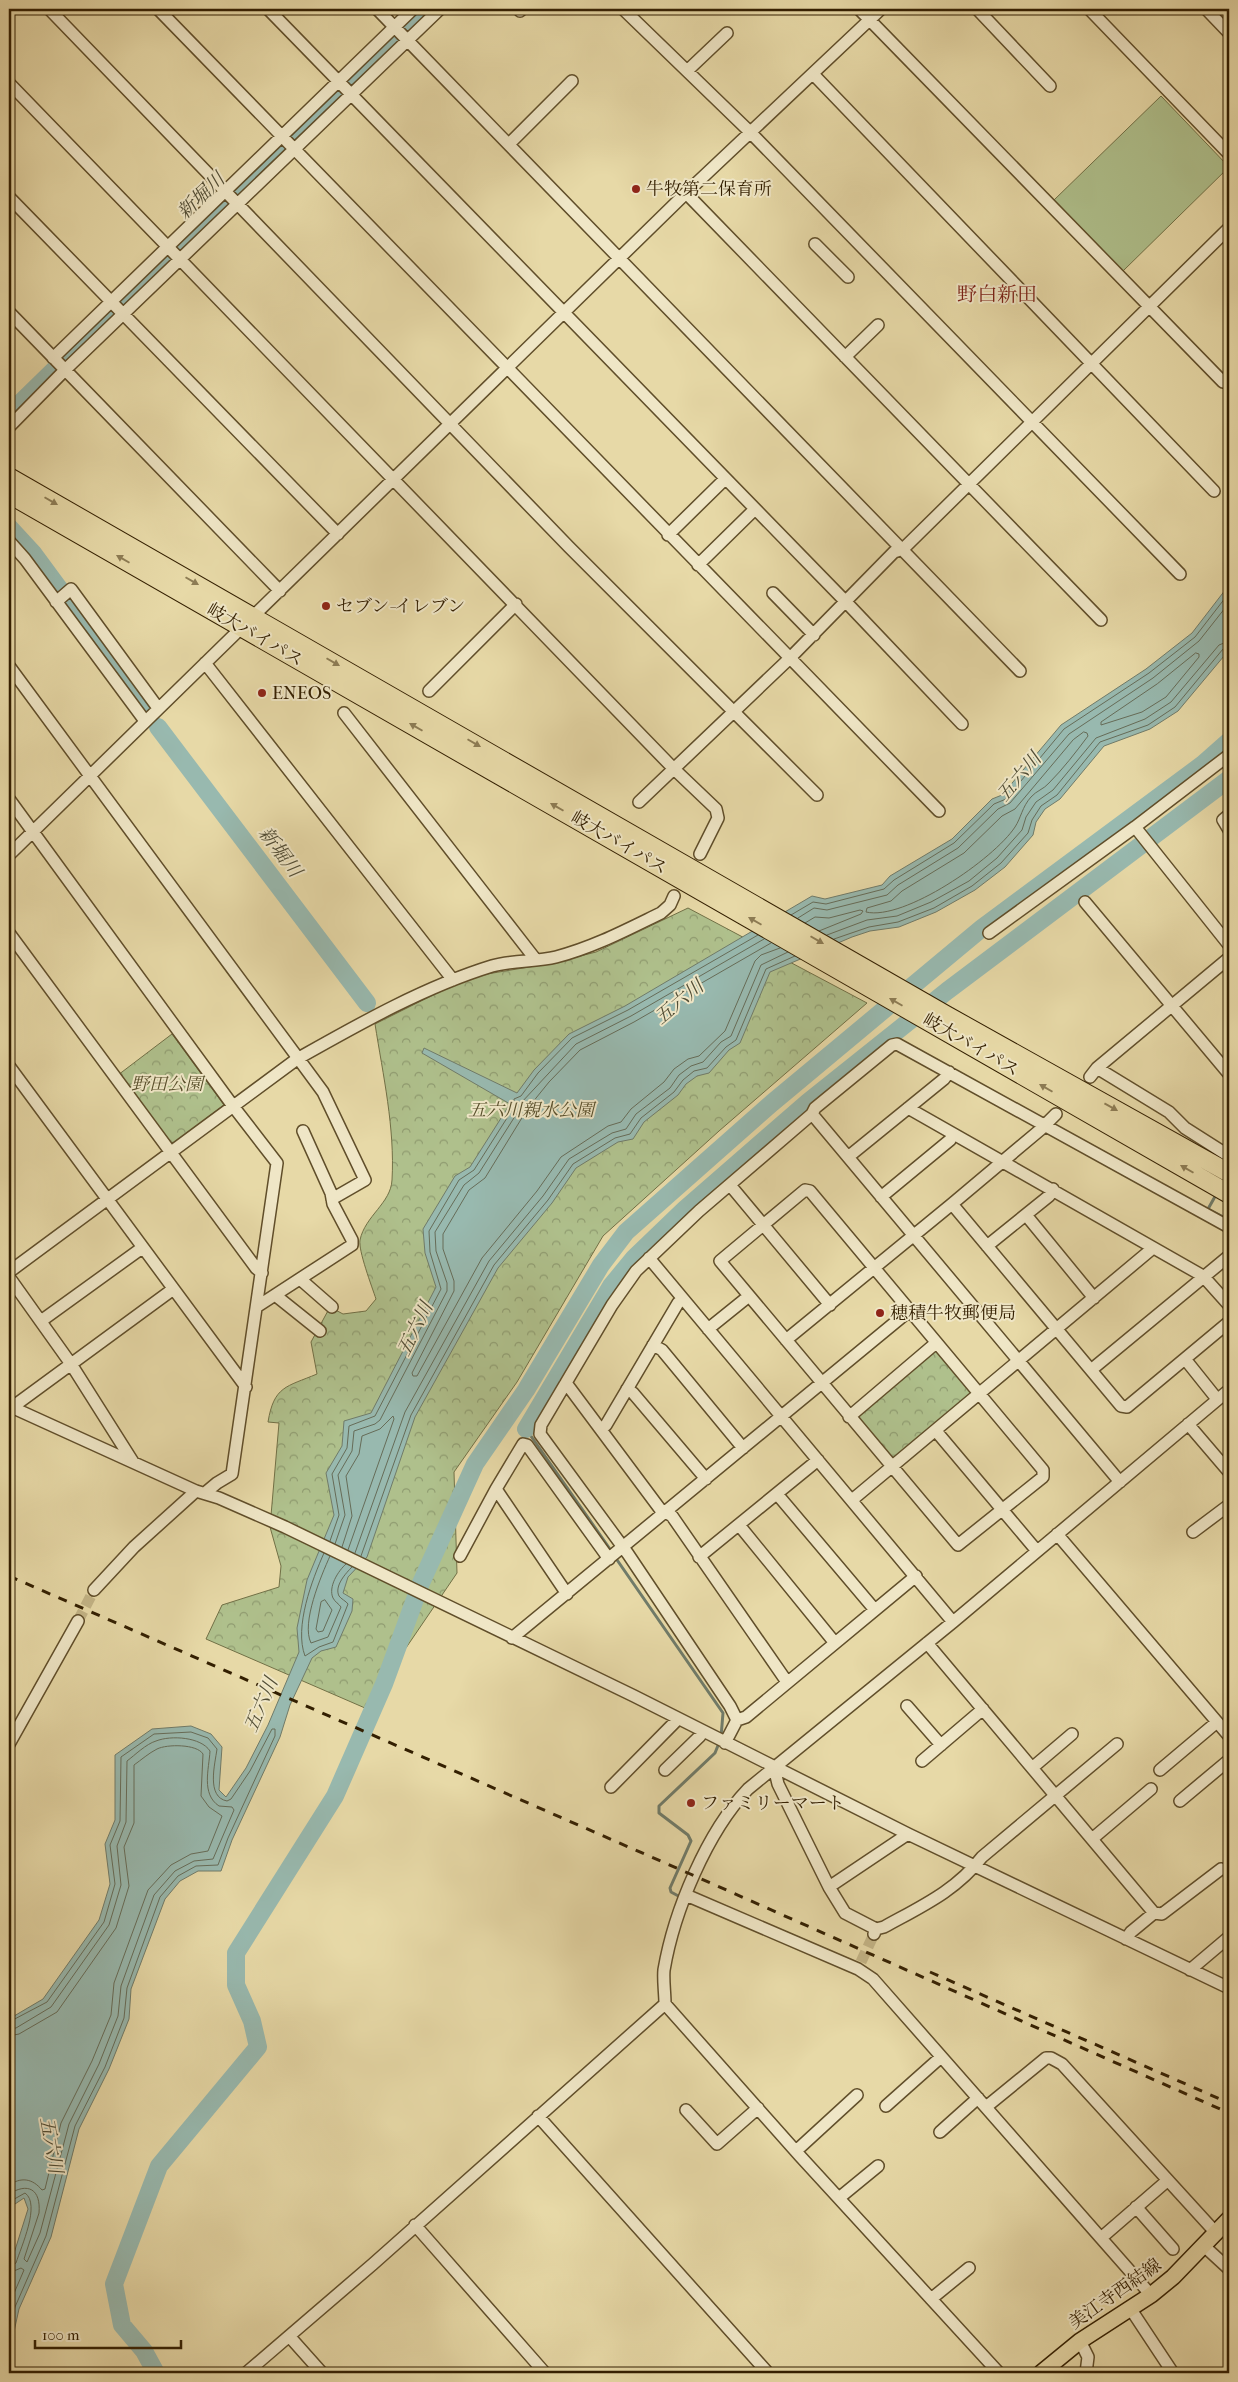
<svg xmlns="http://www.w3.org/2000/svg" width="1238" height="2382" font-family="'IM FELL French Canon','Noto Serif JP',serif">
  <style>
    .park { fill: url(#park-crowns); stroke: #717046 }
    .pitch { fill: #afc08c; stroke: #717046 }
    .water { fill: #98b9af; stroke: #707b69 }
    .lines { fill: none; stroke-linecap: round; stroke-linejoin: round }
    .shore { stroke: #666c58; stroke-width: 1 }
    .stream { stroke: #707b69; stroke-width: 3 }
    .river { stroke: #98b9af; stroke-width: 18 }
    .minor-tunnel { stroke: #c3b486; stroke-width: 11; stroke-dasharray: 11 5.5; stroke-linecap: butt }
    .minor-casing { stroke: #604e2a; stroke-width: 14 }
    .major-casing { stroke: #331f01; stroke-width: 18 }
    .highway-casing { stroke: #331f01; stroke-width: 20 }
    .minor { stroke: #efe6c6; stroke-width: 11 }
    .major { stroke: #e7d9a7; stroke-width: 15 }
    .highway { stroke: #e7d9a7; stroke-width: 18 }
    .rail { stroke: #331f01; stroke-width: 3; stroke-dasharray: 9 9; stroke-linecap: butt }
    .oneway { fill: #8d7c54 }
    .poi-dot { fill: #8f2418; stroke: #efe6c6; stroke-width: 2 }
    .labels { text-anchor: middle; dominant-baseline: central; stroke-width: 4; stroke-linejoin: round; paint-order: stroke }
    .poi-label { font-size: 18px; fill: #331f01; stroke: #efe6c6; text-anchor: start }
    .street-label { font-size: 18px; fill: #331f01; stroke: #efe6c6 }
    .park-label { font-size: 18px; font-style: italic; fill: #584f2b; stroke: #efe6c6 }
    .water-label { font-size: 19px; font-style: italic; fill: #514d35; stroke: #efe6c6 }
    .quarter-label { font-size: 20px; fill: #7a1f14; stroke: #efe6c6 }
  </style>
  <defs>
    <pattern id="park-crowns" width="20" height="18" patternUnits="userSpaceOnUse" patternTransform="scale(1.25)"><rect width="20" height="18" fill="#afc08c"/><path d="M2 6a3 3 0 1 1 6 0M12 15a3 3 0 1 1 6 0" fill="none" stroke="#8f9b70"/></pattern>
  </defs>
  <rect width="100%" height="100%" fill="#e7d9a7"/>
  <filter id="stains"><feTurbulence type="fractalNoise" baseFrequency=".004" numOctaves="4"/><feColorMatrix values="0 0 0 0 .2 0 0 0 0 .09 0 0 0 0 .02 0 0 0 .5 -.17"/></filter>
  <radialGradient id="worn" r=".72"><stop offset=".6" stop-color="#630" stop-opacity="0"/><stop offset="1" stop-color="#630" stop-opacity=".3"/></radialGradient>
  <!-- park -->
  <path class="park" d="M 688,908 L 867,1003 L 719,1131 L 603,1236 L 517,1382 L 454,1472 L 457,1573 L 365,1708 L 206,1639 L 222,1605 L 279,1587 L 281,1566 L 270,1527 L 279,1423 L 268,1422 C 274,1386 286,1387 317,1374 L 311,1342 L 330,1307 L 343,1314 L 366,1311 L 376,1299 C 372,1287 358,1250 360,1240 C 365,1216 391,1203 392,1180 C 395,1128 383,1075 375,1024 L 469,977 L 553,963 L 596,952 Z
    M 172,1034 L 224,1105 L 171,1145 L 118,1075 Z
    M 932,1351 L 938,1351 L 970,1392 L 970,1396 L 894,1459 L 891,1459 L 857,1418 L 859,1412 Z"/>
  <!-- pitch -->
  <path class="pitch" d="M 1161,96 L 1229,167 L 1123,271 L 1054,200 Z"/>
  <!-- water -->
  <path class="water" d="M 1229,585 L 1229,650 L 1178,711 L 1150,729 L 1104,746 L 1060,799 L 1045,809 L 1036,822 L 1033,835 L 1005,867 L 975,890 L 936,912 L 899,927 L 870,931 L 852,937 L 770,972 L 740,1043 L 729,1050 L 709,1073 L 697,1076 L 686,1084 L 678,1095 L 644,1122 L 633,1139 L 618,1142 L 576,1168 L 552,1203 L 498,1268 L 415,1417 L 367,1557 L 348,1577 L 343,1593 L 353,1599 L 352,1611 L 336,1647 L 321,1651 L 312,1658 L 290,1705 L 280,1737 L 232,1840 L 221,1871 L 198,1871 L 180,1881 L 165,1899 L 131,1989 L 129,2019 L 109,2069 L 79,2129 L 51,2237 L 19,2309 L 9,2354 L 9,2269 L 28,2209 L 24,2198 L 9,2208 L 9,2019 L 43,1999 L 99,1920 L 110,1884 L 105,1844 L 115,1820 L 115,1755 L 152,1729 L 191,1726 L 211,1734 L 222,1747 L 219,1790 L 226,1797 L 246,1768 L 268,1725 L 299,1652 L 297,1628 L 307,1580 L 334,1515 L 326,1473 L 342,1446 L 344,1421 L 371,1413 L 436,1287 L 425,1253 L 423,1229 L 455,1176 L 470,1167 L 510,1104 L 422,1053 L 424,1048 L 517,1093 L 534,1070 L 569,1034 L 625,1006 L 812,896 L 825,899 L 882,885 L 890,876 L 952,839 L 992,799 L 1002,795 L 1061,725 L 1146,669 L 1192,633 Z"/>
  <g class="lines">
    <!-- shore -->
    <path class="shore" d="M 1196,653 L 1199,654 L 1199,657 L 1166,697 L 1142,712 L 1101,725 L 1101,722 L 1157,684 Z
      M 1084,732 L 1087,733 L 1088,736 C 1076,752 1063,769 1049,783 C 1044,789 1036,791 1031,797 C 1022,807 1021,818 1015,827 C 994,859 904,921 866,912 L 867,908 L 891,901 L 902,891 L 964,853 L 1002,816 L 1015,809 L 1073,740 Z
      M 791,915 L 813,902 L 826,904 L 884,889 L 894,880 L 954,843 L 994,804 L 1006,799 L 1064,729 L 1149,673 L 1195,637 L 1229,593
      M 798,918 L 814,908 L 827,910 L 887,895 L 898,885 L 958,848 L 998,809 L 1010,803 L 1069,734 L 1153,678 L 1199,641 L 1229,603
      M 805,923 L 815,917 L 829,918 L 860,910 L 863,911 L 861,914 L 819,931
      M 827,935 L 867,920 L 897,916 L 931,902 L 969,881 L 997,858 L 1022,830 L 1026,817 L 1036,802 L 1053,790 L 1096,738 L 1145,719 L 1171,702 L 1219,645 L 1229,641
      M 834,939 L 869,927 L 898,922 L 934,908 L 972,886 L 1001,863 L 1028,833 L 1032,820 L 1041,806 L 1057,795 L 1100,742 L 1148,725 L 1175,707 L 1223,649 L 1229,648
      M 771,943 L 634,1022 L 580,1050 L 549,1082 L 528,1108 L 485,1178 L 469,1190 L 443,1234 L 443,1249 L 454,1281 L 454,1291 L 412,1373 L 413,1376 L 417,1376 L 482,1258 L 537,1191 L 561,1157 L 608,1126 L 621,1122 L 631,1109 L 664,1082 L 674,1069 L 688,1059 L 699,1056 L 725,1031 L 755,961 L 761,955 L 780,948
      M 330,1541 L 339,1515 L 332,1474 L 347,1448 L 349,1426 L 375,1416 L 441,1289 L 430,1252 L 429,1231 L 459,1180 L 474,1170 L 514,1107 L 514,1099 L 521,1096 L 538,1073 L 572,1038 L 628,1010 L 758,935
      M 335,1544 L 345,1515 L 338,1475 L 352,1451 L 354,1431 L 375,1424 L 380,1420 L 447,1291 L 447,1283 L 436,1251 L 435,1232 L 464,1185 L 479,1173 L 519,1110 L 521,1103 L 576,1044 L 631,1016 L 764,939
      M 342,1547 L 352,1516 L 346,1476 L 359,1454 L 362,1436 L 380,1429 L 393,1416 L 394,1419 L 348,1550
      M 324,1553 C 312,1580 294,1627 305,1656 L 319,1647 L 333,1642 L 348,1604 C 346,1601 341,1599 339,1596 C 334,1586 346,1573 352,1567
      M 355,1553 L 405,1412 L 489,1261 L 543,1196 L 569,1159 L 612,1133 L 626,1129 L 636,1114 L 670,1088 L 679,1075 L 691,1066 L 703,1062 L 721,1042 L 731,1036 L 761,965 L 788,952
      M 330,1556 C 321,1576 301,1623 311,1643 L 328,1637 L 341,1607 C 339,1604 335,1602 333,1598 C 328,1587 338,1571 346,1564
      M 361,1556 L 411,1415 L 494,1265 L 548,1200 L 573,1164 L 615,1138 L 630,1134 L 641,1118 L 674,1092 L 683,1080 L 694,1071 L 707,1068 L 726,1047 L 736,1040 L 766,969 L 795,956
      M 325,1600 L 332,1610 L 323,1631 L 318,1632 L 316,1629 L 321,1602 Z
      M 9,2022 L 47,2002 L 104,1922 L 115,1884 L 110,1845 L 120,1821 L 121,1757 L 154,1734 L 191,1732 L 208,1738 L 217,1749 C 215,1764 206,1797 227,1801 L 231,1799 L 250,1771 L 272,1729 L 275,1729 L 275,1736 L 228,1838 L 218,1865 L 196,1866 L 178,1876 L 160,1897 L 127,1988 L 124,2018 L 105,2067 L 75,2126 L 46,2236 L 15,2307 L 9,2332
      M 9,2029 L 16,2028 L 51,2007 L 109,1925 L 121,1885 L 117,1846 L 126,1822 L 127,1761 C 135,1755 146,1744 156,1741 C 171,1735 201,1737 210,1751 C 209,1769 201,1794 219,1806 L 232,1807 L 234,1810 L 213,1859 L 194,1861 L 175,1871 L 154,1895 L 121,1986 L 118,2016 L 99,2064 L 69,2124 L 40,2233 L 27,2262 L 24,2259 L 39,2213 C 41,2189 28,2182 9,2194
      M 9,2036 L 19,2034 L 57,2012 L 116,1928 L 129,1886 L 124,1847 L 134,1823 L 134,1765 C 141,1760 149,1753 157,1749 C 167,1744 197,1744 203,1754 L 201,1796 L 209,1807 L 222,1816 L 208,1851 L 191,1854 L 171,1865 L 148,1890 L 114,1983 L 111,2015 L 92,2061 L 61,2123 L 45,2189 L 42,2190 C 32,2178 21,2177 9,2185
      M 9,2202 L 25,2193 C 41,2204 21,2247 16,2263 L 9,2267
      M 9,2273 L 21,2268 L 24,2270 L 9,2305"/>
    <!-- stream -->
    <path class="stream" d="M 1217,1193 L 1208,1209 L 1229,1220
      M 526,1429 L 612,1552
      M 615,1557 L 723,1713 L 721,1737
      M 682,1898 L 671,1892 L 670,1888 L 691,1841 L 688,1835 L 659,1813 L 659,1806 L 715,1753 L 719,1743"/>
    <!-- river -->
    <path class="river" d="M 9,414 L 424,9
      M 9,527 L 33,553 L 145,705
      M 158,727 L 367,1003
      M 526,1429 L 611,1286 L 634,1258 L 685,1209 L 808,1102 L 947,991 L 1229,779
      M 156,2373 L 144,2351 L 122,2325 L 114,2284 L 159,2166 L 258,2047 L 252,2021 L 236,1985 L 236,1953 L 335,1796 L 384,1684 L 421,1583 L 475,1464 L 526,1390 L 601,1265 L 626,1232 L 772,1103 L 982,928 L 1203,764 L 1229,741"/>
    <!-- minor-tunnel -->
    <path class="minor-tunnel" d="M 78,1621 L 94,1590
      M 861,1962 L 874,1934"/>
    <defs>
      <path id="minor" d="M 49,9 L 569,547 L 817,795
        M 158,9 L 939,811
        M 268,9 L 846,602 L 962,724
        M 377,9 L 1020,671
        M 623,9 L 750,132 L 1180,574
        M 859,9 L 1223,382
        M 977,9 L 1050,86
        M 1089,9 L 1229,154
        M 1206,9 L 1229,33
        M 520,11 L 522,9
        M 687,71 L 727,33
        M 813,74 L 1214,491
        M 9,83 L 673,768 L 716,809 L 718,818 L 700,854
        M 509,144 L 572,81
        M 686,193 L 1101,620
        M 9,197 L 338,534
        M 815,244 L 848,277
        M 9,312 L 280,591
        M 845,357 L 878,325
        M 53,358 L 413,9
        M 9,427 L 65,370 L 440,9
        M 668,535 L 725,479
        M 9,541 L 25,559 L 145,721
        M 698,565 L 755,509
        M 773,593 L 814,635
        M 56,602 L 71,589 L 158,708
        M 205,663 L 453,980
        M 9,666 L 323,1092 L 365,1180 L 332,1199
        M 429,691 L 516,604
        M 344,713 L 536,960
        M 9,799 L 233,1106 L 277,1163 L 232,1474 L 217,1483 L 205,1493
        M 639,802 L 790,658 L 894,552 L 903,549 L 1229,228
        M 1229,815 L 1223,820 L 1229,830
        M 1135,827 L 1229,945
        M 9,855 L 686,193 L 881,9
        M 1085,902 L 1229,1074
        M 9,933 L 256,1268 L 262,1273
        M 989,933 L 1135,827 L 1229,755
        M 9,1066 L 246,1387
        M 1097,1068 L 1169,1112 L 1185,1128 L 1229,1156
        M 1090,1077 L 1097,1068 L 1229,958
        M 908,1108 L 1203,1276 L 1229,1305
        M 812,1114 L 1120,1482
        M 848,1157 L 944,1079 L 949,1072
        M 730,1185 L 830,1305
        M 805,1190 L 810,1191 L 1043,1470 L 1043,1477 L 958,1545 L 720,1261 Z
        M 881,1197 L 950,1140 L 953,1134
        M 952,1204 L 1121,1406 L 1127,1407 L 1229,1322
        M 1026,1215 L 1094,1298
        M 987,1246 L 1049,1196 L 1053,1189
        M 649,1258 L 953,1622
        M 9,1272 L 297,1059 C 359,1024 424,987 492,966 C 513,960 536,962 556,957 C 594,947 626,930 661,913 L 670,905 L 674,896
        M 9,1277 L 71,1364 L 133,1462
        M 300,1279 L 332,1307
        M 275,1295 L 320,1331
        M 258,1306 L 352,1245 L 352,1240 L 333,1204 L 331,1193 L 303,1131
        M 41,1321 L 142,1248
        M 708,1329 L 749,1296
        M 786,1340 L 952,1204 L 1040,1130 L 1056,1114
        M 653,1345 L 662,1350 L 743,1448
        M 1185,1359 L 1217,1399
        M 1091,1370 L 1229,1256
        M 566,1383 L 660,1509 L 672,1516 L 787,1682
        M 627,1389 L 633,1393 L 706,1479
        M 9,1406 L 196,1491 L 219,1498 L 285,1527 L 634,1696 L 908,1834 L 1229,1988
        M 15,1408 L 18,1403 L 172,1290
        M 849,1417 L 936,1343
        M 1188,1424 L 1229,1472
        M 601,1429 L 606,1425 L 678,1303 L 683,1299
        M 936,1431 L 1037,1551
        M 777,1494 L 875,1610
        M 852,1500 L 1153,1248
        M 739,1525 L 835,1643
        M 1193,1532 L 1229,1505
        M 1057,1534 L 1229,1736
        M 460,1556 L 496,1489
        M 699,1557 L 818,1460
        M 94,1590 L 134,1547 L 196,1491
        M 567,1594 L 496,1489 L 523,1444 L 527,1445 L 609,1559
        M 512,1638 L 909,1311
        M 927,1643 L 1154,1913
        M 907,1706 L 941,1745
        M 737,1720 L 730,1706 L 628,1554 L 540,1434 L 541,1425 L 612,1305 L 636,1271 L 699,1211 L 812,1114 L 815,1108 L 892,1045 L 897,1044 L 1229,1227
        M 725,1743 L 737,1720 L 746,1717 L 916,1576
        M 9,1744 L 78,1621
        M 922,1761 L 983,1709
        M 774,1767 L 778,1784 L 829,1887 L 845,1913 L 876,1929 L 874,1934
        M 1032,1768 L 1072,1734
        M 665,1770 L 700,1736 L 702,1731
        M 1160,1770 L 1217,1722
        M 611,1787 L 678,1719
        M 1180,1801 L 1229,1760
        M 1092,1839 L 1151,1789
        M 829,1887 L 908,1834
        M 686,1895 L 858,1969 L 873,1979 L 1151,2295
        M 876,1929 L 884,1927 C 920,1907 956,1891 982,1857 L 1117,1744
        M 1126,1939 L 1131,1932 L 1154,1913 L 1162,1914 L 1221,1869
        M 1190,1970 L 1229,1937
        M 886,2106 L 941,2057
        M 986,2107 L 1046,2058 L 1051,2058 L 1062,2064 L 1217,2234
        M 686,2110 L 717,2144 L 758,2108
        M 538,2116 L 768,2373
        M 940,2132 L 978,2098
        M 796,2151 L 857,2095
        M 839,2198 L 878,2166
        M 1136,2207 L 1173,2249
        M 415,2225 L 545,2373
        M 1101,2238 L 1168,2180
        M 1204,2246 L 1229,2269
        M 931,2299 L 969,2268
        M 1130,2308 L 1173,2373
        M 289,2336 L 322,2373
        M 1080,2341 L 1088,2357 L 1086,2373
        M 246,2373 L 373,2264 L 665,2004
        M 999,2373 L 800,2156 L 665,2004 C 665,1993 663,1980 664,1970 C 674,1911 707,1832 748,1789 L 953,1622 L 1229,1390"/>
      <path id="major" d="M 1041,2373 L 1080,2341 L 1151,2295 L 1173,2277 L 1229,2219"/>
      <path id="highway" d="M 9,477 L 946,1015 L 1229,1173
        M 9,494 L 1229,1194"/>
    </defs>
    <!-- minor casing -->
    <use href="#minor" class="minor-casing"/>
    <!-- major casing -->
    <use href="#major" class="major-casing"/>
    <!-- highway casing -->
    <use href="#highway" class="highway-casing"/>
    <!-- minor -->
    <use href="#minor" class="minor"/>
    <!-- major -->
    <use href="#major" class="major"/>
    <!-- highway -->
    <use href="#highway" class="highway"/>
    <!-- rail -->
    <path class="rail" d="M 9,1576 L 688,1873 L 1229,2113
      M 930,1972 L 1229,2103"/>
  </g>
  <!-- one-way arrows -->
  <defs><path id="oneway-solid" d="M-6-.8H1V-3.2L6.5 0L1 3.2V.8H-6Z" transform="scale(1.25)"/></defs>
  <g class="oneway">
    <use href="#oneway-solid" transform="translate(51 501) rotate(30)"/>
    <use href="#oneway-solid" transform="translate(123 559) rotate(-150)"/>
    <use href="#oneway-solid" transform="translate(192 581) rotate(30)"/>
    <use href="#oneway-solid" transform="translate(333 662) rotate(30)"/>
    <use href="#oneway-solid" transform="translate(416 727) rotate(-150)"/>
    <use href="#oneway-solid" transform="translate(474 743) rotate(30)"/>
    <use href="#oneway-solid" transform="translate(557 807) rotate(-150)"/>
    <use href="#oneway-solid" transform="translate(755 921) rotate(-150)"/>
    <use href="#oneway-solid" transform="translate(817 940) rotate(30)"/>
    <use href="#oneway-solid" transform="translate(896 1002) rotate(-150)"/>
    <use href="#oneway-solid" transform="translate(1046 1088) rotate(-150)"/>
    <use href="#oneway-solid" transform="translate(1111 1107) rotate(29)"/>
    <use href="#oneway-solid" transform="translate(1187 1169) rotate(-150)"/>
  </g>
  <!-- markers -->
  <g class="poi-dot">
    <circle cx="636" cy="189" r="5"/>
    <circle cx="326" cy="606" r="5"/>
    <circle cx="262" cy="693" r="5"/>
    <circle cx="880" cy="1313" r="5"/>
    <circle cx="691" cy="1803" r="5"/>
  </g>
  <g class="labels">
    <!-- poi labels -->
    <g class="poi-label">
      <text x="646" y="189">牛牧第二保育所</text>
      <text x="336" y="606">セブン-イレブン</text>
      <text x="272" y="693">ENEOS</text>
      <text x="890" y="1313">穂積牛牧郵便局</text>
      <text x="701" y="1803">ファミリーマート</text>
    </g>
    <!-- street labels -->
    <g class="street-label">
      <text transform="translate(255 635) rotate(30)">岐大バイパス</text>
      <text transform="translate(619 843) rotate(30)">岐大バイパス</text>
      <text transform="translate(971 1045) rotate(30)">岐大バイパス</text>
      <text transform="translate(1115 2294) rotate(-35)">美江寺西結線</text>
    </g>
    <!-- park labels -->
    <g class="park-label">
      <text x="167" y="1084">野田公園</text>
      <text x="531" y="1110">五六川親水公園</text>
    </g>
    <!-- water labels -->
    <g class="water-label">
      <text transform="translate(201 196) rotate(-44)">新堀川</text>
      <text transform="translate(1019 777) rotate(-50)">五六川</text>
      <text transform="translate(280 852) rotate(53)">新堀川</text>
      <text transform="translate(679 1002) rotate(-40)">五六川</text>
      <text transform="translate(415 1329) rotate(-64)">五六川</text>
      <text transform="translate(261 1705) rotate(-67)">五六川</text>
      <text transform="translate(51 2145) rotate(80)">五六川</text>
    </g>
    <!-- quarter labels -->
    <g class="quarter-label">
      <text x="997" y="294">野白新田</text>
    </g>
  </g>
  <!-- margin -->
  <rect width="1238" height="2382" fill="none" stroke="#e7d9a7" stroke-width="30"/>
  <rect x="10" y="10" width="1218" height="2362" fill="none" stroke="#331f01" stroke-width="2.5"/>
  <rect x="15" y="15" width="1208" height="2352" fill="none" stroke="#331f01"/>
  <!-- scale -->
  <path d="M35 2340v8h146v-8" fill="none" stroke="#331f01" stroke-width="2.5"/>
  <text x="42" y="2340" font-size="15" fill="#331f01" stroke="#efe6c6" stroke-width="4" paint-order="stroke">100 m</text>
  <rect width="100%" height="100%" filter="url(#stains)"/>
  <rect width="100%" height="100%" fill="url(#worn)"/>
</svg>
